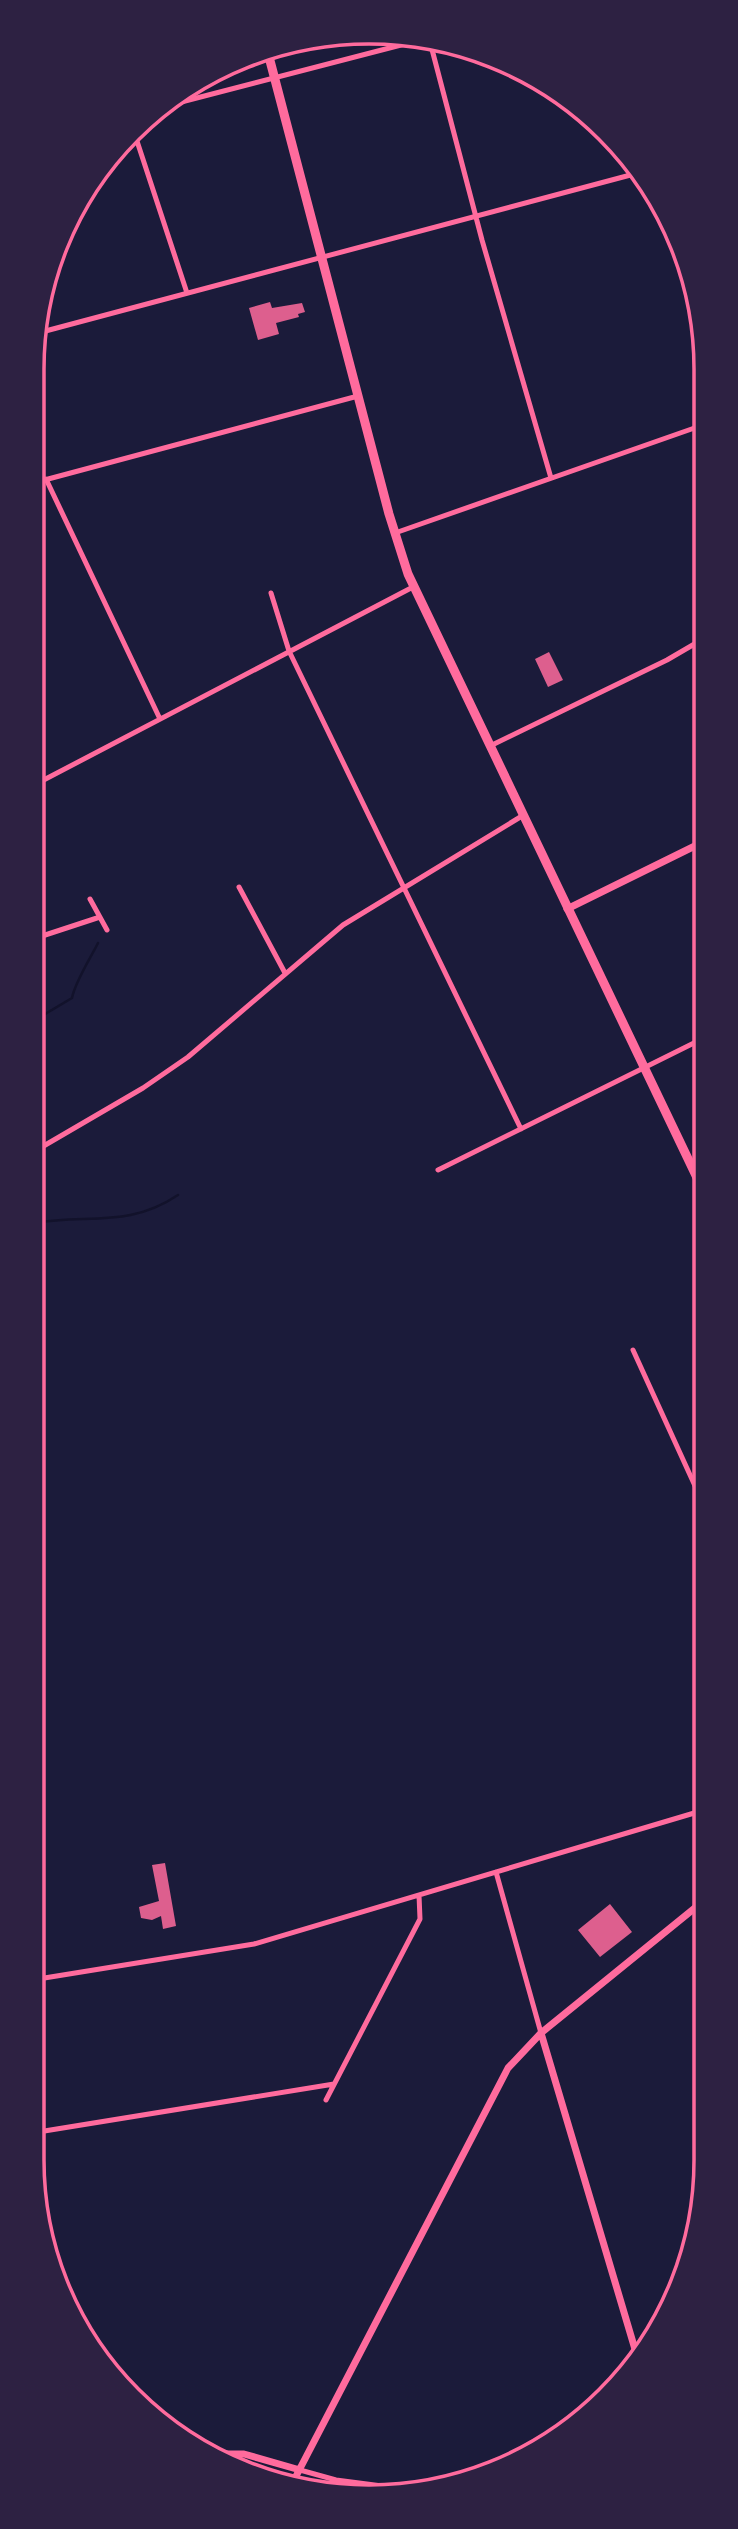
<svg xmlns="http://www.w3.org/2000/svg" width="738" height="2529" font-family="'Asap Condensed',sans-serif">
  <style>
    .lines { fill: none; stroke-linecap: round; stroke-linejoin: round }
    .stream { stroke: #12122b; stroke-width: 2.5 }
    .building { fill: #dd5f8e }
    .minor { stroke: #ff6b9d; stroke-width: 5 }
    .tertiary { stroke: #ff6b9d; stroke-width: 7 }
    .primary { stroke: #ff6b9d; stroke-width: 9 }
    .rim { fill: none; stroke: #ff6b9d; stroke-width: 3.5 }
  </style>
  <rect width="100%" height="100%" fill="#1b1b3a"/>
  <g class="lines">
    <!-- stream -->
    <path class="stream" d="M 35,1020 L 72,998 C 75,982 90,959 98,943
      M 35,1223 C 88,1214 129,1228 178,1195"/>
  </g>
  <!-- building -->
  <path class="building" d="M 270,302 L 272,308 L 302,303 L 305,312 L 298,314 L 299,317 L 276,323 L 279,334 L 258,340 L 249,308 Z
    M 549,652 L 563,680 L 548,687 L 535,659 Z
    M 165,1863 L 176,1926 L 163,1929 L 161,1916 L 152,1920 L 141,1918 L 139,1907 L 159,1901 L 152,1865 Z
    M 610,1904 L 632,1932 L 600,1957 L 578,1930 Z"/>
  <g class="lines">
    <!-- minor -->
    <path class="minor" d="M 429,38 L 482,240 L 551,478
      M 162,107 L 428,38
      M 135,135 L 187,293
      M 38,333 L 638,173
      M 46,479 L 160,719
      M 37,482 L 358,396
      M 395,533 L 703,425
      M 271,593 L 289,651 L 521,1129
      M 490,746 L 667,660 L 703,639
      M 36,784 L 413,587
      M 239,887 L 285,973
      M 90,899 L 107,930
      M 36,938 L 100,917
      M 35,1151 L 143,1088 L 188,1057 L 343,925 L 522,816
      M 438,1170 L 702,1039
      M 633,1350 L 701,1499
      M 496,1872 L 541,2033
      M 32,1980 L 254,1944 L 701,1811
      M 326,2100 L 420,1919 L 419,1895
      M 32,2133 L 334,2084
      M 300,2470 L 336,2480 L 413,2490"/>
    <!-- tertiary -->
    <path class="tertiary" d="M 567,909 L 703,842
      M 541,2033 L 637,2356
      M 209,2454 L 244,2454 L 300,2470
      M 293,2482 L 508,2068 L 541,2033 L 701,1903"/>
    <!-- primary -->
    <path class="primary" d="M 268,53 L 389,514 L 408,574 L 702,1188"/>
  </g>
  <!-- crop -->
  <path d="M0 0H738V2529H0ZM369 44H369A325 325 0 0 1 694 369V2160A325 325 0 0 1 369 2485H369A325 325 0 0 1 44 2160V369A325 325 0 0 1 369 44Z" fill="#2d2142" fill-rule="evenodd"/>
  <path class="rim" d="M369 44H369A325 325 0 0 1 694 369V2160A325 325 0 0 1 369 2485H369A325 325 0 0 1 44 2160V369A325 325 0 0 1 369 44Z"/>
</svg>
